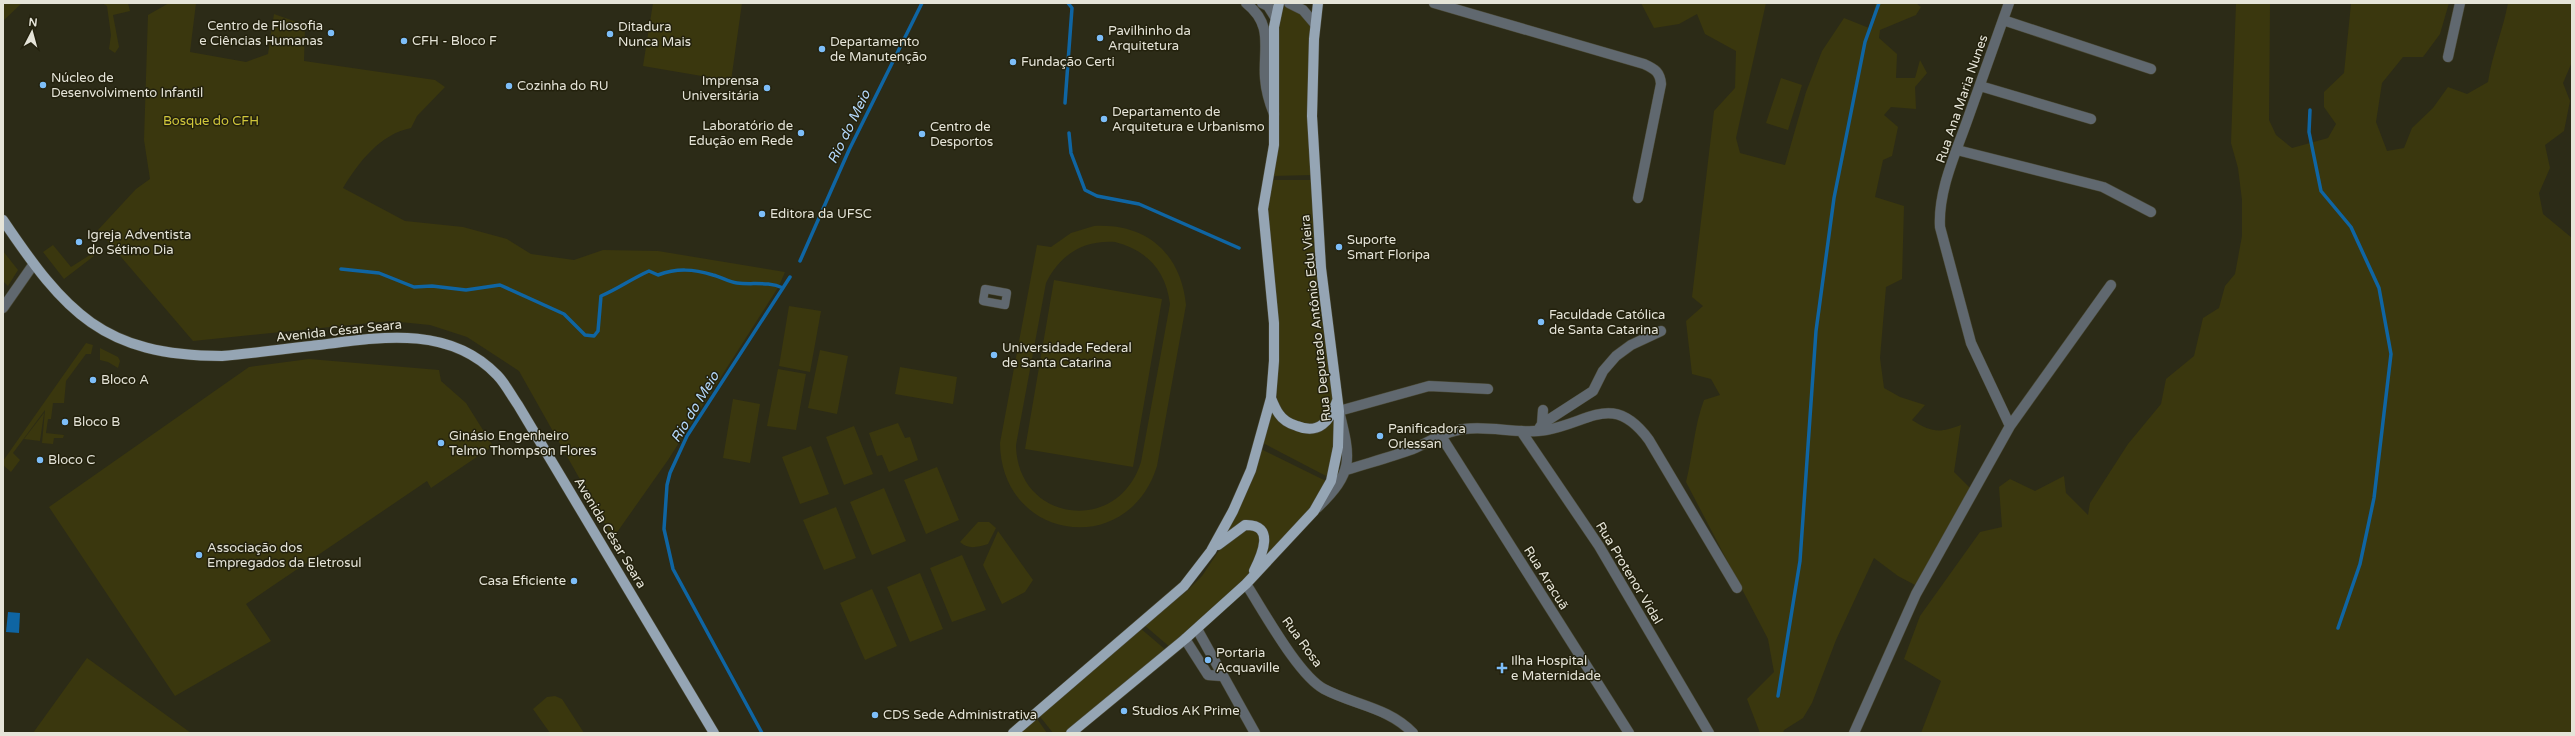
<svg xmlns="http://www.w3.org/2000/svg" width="2575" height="736" font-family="'Varela Round',sans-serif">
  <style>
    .green { fill: #3a370e; fill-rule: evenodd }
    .water { fill: #0f65a3 }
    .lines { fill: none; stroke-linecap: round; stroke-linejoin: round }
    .stream { stroke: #0f65a3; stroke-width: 3.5 }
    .pedestrian-casing { stroke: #4a4936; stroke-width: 9 }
    .minor-casing { stroke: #4a4936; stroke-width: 11 }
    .primary-casing { stroke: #4a4936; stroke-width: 11 }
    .pedestrian { stroke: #60686f; stroke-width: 8 }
    .minor { stroke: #60686f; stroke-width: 10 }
    .primary { stroke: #95a5b4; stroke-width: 10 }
    .poi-dot { fill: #7dbef9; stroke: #23210d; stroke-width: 1.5 }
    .labels { text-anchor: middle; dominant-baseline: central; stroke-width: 3; stroke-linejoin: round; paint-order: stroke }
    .poi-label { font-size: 13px; fill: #e5e4d8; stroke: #23210d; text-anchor: start }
    .street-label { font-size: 13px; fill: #e5e4d8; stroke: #23210d }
    .park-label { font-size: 13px; fill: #d0c73b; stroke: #23210d }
    .water-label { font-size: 14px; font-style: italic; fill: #b3d7fa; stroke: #23210d }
  </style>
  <rect width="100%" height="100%" fill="#2c2b17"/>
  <!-- green -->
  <path class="green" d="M 3,3 L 22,3 L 3,21 Z
    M 102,3 L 128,3 L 130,11 L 113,15 L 119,47 L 115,53 L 109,49 L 111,35 L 107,6 Z
    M 169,3 L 196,3 L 190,52 L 246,62 L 268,54 L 274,14 L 305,25 L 304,61 L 435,80 L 445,87 L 417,116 L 411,128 C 380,134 358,163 343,188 L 405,221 L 463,227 L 507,239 L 531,254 L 574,260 L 603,250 L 658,251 L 785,272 L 779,286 L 668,460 L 613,538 L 519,371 L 467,337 L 430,325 L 390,321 L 193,341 L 98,230 L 136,189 L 150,179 L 144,140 L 148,15 Z
    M 653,3 L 742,3 L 731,81 L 643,66 Z
    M 1641,3 L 1766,3 L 1736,138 L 1740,153 L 1785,165 L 1806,92 L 1822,51 L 1844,18 L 1869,28 L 1876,3 L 1916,3 L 1921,7 L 1916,15 L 1880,30 L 1879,38 L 1897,54 L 1896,78 L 1915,78 L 1920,60 L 1927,73 L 1915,87 L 1916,109 L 1891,107 L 1884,115 L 1898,127 L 1892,156 L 1883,160 L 1875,197 L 1904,206 L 1902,279 L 1886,287 L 1880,358 L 1884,388 L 1900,397 L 1925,405 L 1912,420 C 1932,433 1940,433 1961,425 L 1954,472 L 1971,489 L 1915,585 L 1898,576 L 1874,558 L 1836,640 L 1812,703 L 1803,718 L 1784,730 L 1783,733 L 1760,733 L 1747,699 L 1774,672 L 1768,639 L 1686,482 C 1693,455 1694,426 1704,400 L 1720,395 L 1711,379 L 1692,374 L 1686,321 L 1703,306 L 1692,297 L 1714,111 L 1735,88 L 1736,51 L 1705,34 L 1697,14 L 1679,24 L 1654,28 Z
    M 2236,3 L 2270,3 L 2269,120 L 2276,135 L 2292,148 L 2328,138 L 2336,124 L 2324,107 L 2324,92 L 2344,73 L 2351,4 L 2449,3 L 2440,34 L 2423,57 L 2403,57 L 2382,83 L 2376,122 L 2387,151 L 2404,148 L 2412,128 L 2433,108 L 2448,87 L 2467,94 L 2488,82 C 2492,55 2503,30 2508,3 L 2572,3 L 2572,62 L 2563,83 L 2570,101 L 2564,131 L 2545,145 L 2550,168 L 2539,193 L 2543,214 L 2572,238 L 2572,733 L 1921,733 L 1941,681 L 1904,659 L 1920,616 L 1980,532 L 2002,527 L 1999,487 L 2010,479 L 2035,491 L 2064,476 L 2066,493 L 2088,515 L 2090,503 L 2128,444 L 2161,404 L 2166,379 L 2194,356 L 2203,318 L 2219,308 L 2225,286 L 2235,274 L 2242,236 L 2242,200 L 2238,168 L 2231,143 Z
    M 1285,5 L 1303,14 L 1311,26 L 1313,175 L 1272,176 L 1276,26 Z
    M 1781,78 L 1802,85 L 1788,130 L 1766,123 Z
    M 1270,180 L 1315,180 L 1317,283 L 1335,399 L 1329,413 L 1311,427 L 1296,423 L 1282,412 L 1277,399 L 1278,328 L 1267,217 Z
    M 1094,226 C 1146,223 1181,253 1186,305 L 1157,466 C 1128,560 1001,541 1000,443 L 1037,245 L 1051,247 L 1071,233 ZM 1115,242 C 1147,250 1166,271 1170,304 L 1141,462 C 1118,536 1017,522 1016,445 L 1046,283 C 1060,254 1084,240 1115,242 Z
    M 53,245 L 71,267 L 93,253 L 94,256 L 64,279 L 43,252 Z
    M 3,251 L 18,270 L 8,286 L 3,281 Z
    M 1054,280 L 1162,299 L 1133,467 L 1025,449 Z
    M 789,306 L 821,311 L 810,372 L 779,366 Z
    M 86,343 L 93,345 L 91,354 L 86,354 L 66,381 L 64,403 L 53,403 L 51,419 L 48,419 L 46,433 L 64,435 L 63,438 L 54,438 L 53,444 L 42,443 L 45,410 L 13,453 L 20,460 L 11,472 L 3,465 L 3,461 Z
    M 100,348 L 118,357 L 120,361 L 118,368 L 108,362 L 100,360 Z
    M 820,350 L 848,356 L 837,414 L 808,408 Z
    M 309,359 L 439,370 L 441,381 L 466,403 L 493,446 L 431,488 L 427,481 L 246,604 L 271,641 L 175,696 L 49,507 L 249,367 Z
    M 900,367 L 957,377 L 953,404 L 895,394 Z
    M 778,369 L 806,374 L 796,430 L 767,426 Z
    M 733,399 L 760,404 L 750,463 L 723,458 Z
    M 1272,406 C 1299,430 1309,447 1337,414 L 1333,460 L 1328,477 L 1263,443 Z
    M 44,413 L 40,441 L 24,439 Z
    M 898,423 L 905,438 L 910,437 L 918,460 L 889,472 L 882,455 L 877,456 L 869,433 Z
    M 854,426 L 873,474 L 844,485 L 826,437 Z
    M 811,446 L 829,494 L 800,504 L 782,457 Z
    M 1261,449 L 1326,481 L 1310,510 L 1268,555 L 1269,535 L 1259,523 L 1227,532 C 1241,505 1255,479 1261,449 Z
    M 937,467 L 959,520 L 926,534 L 904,480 Z
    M 884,488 L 906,541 L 872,555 L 850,502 Z
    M 836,507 L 856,558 L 824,570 L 803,520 Z
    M 978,522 L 989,522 L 996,528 L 988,544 C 977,547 969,550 960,542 Z
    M 1244,529 L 1254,530 L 1261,536 L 1256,560 L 1245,579 L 1171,648 L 1143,624 L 1186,592 L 1202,576 L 1218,552 Z
    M 998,531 L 1033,580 L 1025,592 L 1002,604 L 983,565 Z
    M 962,555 L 986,610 L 952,622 L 930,568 Z
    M 920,573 L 943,629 L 910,642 L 887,587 Z
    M 872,589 L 897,646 L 865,660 L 840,603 Z
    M 1140,628 L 1167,651 L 1067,733 L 1053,733 L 1038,714 Z
    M 87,658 L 191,733 L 33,733 Z
    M 555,696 L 562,699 L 584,733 L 550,733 L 533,709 L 547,697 Z
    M 1035,716 L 1047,733 L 1017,733 Z"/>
  <!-- water -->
  <path class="water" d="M 8,612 L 20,613 L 19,633 L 6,632 Z"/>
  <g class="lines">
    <!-- stream -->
    <path class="stream" d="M 1065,103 L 1072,8 L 1068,3
      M 2310,110 L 2309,132 L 2321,191 L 2351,227 L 2379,288 L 2391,354 L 2374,498 L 2360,564 L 2338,628
      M 1069,133 L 1071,153 L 1085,190 L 1097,196 L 1139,204 L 1239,248
      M 800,261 L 849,150 L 922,3
      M 341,269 L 379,273 L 414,287 L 432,286 L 466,290 L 500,285 L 564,314 L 585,335 L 594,336 L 598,331 L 601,296 C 618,289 631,279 649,271 L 658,275 C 677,268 693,269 713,275 C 721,277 729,282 737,283 C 752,285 768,281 783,288
      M 1778,696 L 1800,561 L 1816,331 L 1834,198 L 1865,42 L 1879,3
      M 762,733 L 673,569 L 664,529 L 667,485 L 670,473 L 687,436 L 790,277"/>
    <defs>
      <path id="pedestrian" d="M 985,289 L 1007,293 L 1005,305 L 983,301 Z"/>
      <path id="minor" d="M 1246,3 C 1274,25 1263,48 1265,78 C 1266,91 1269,102 1274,114
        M 1262,3 L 1268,6 L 1275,17
        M 1289,3 L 1303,10 L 1315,24
        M 1434,3 L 1644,64 C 1655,69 1660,72 1661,84 L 1638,198
        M 2009,3 C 1995,42 1981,82 1967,121 C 1955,155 1938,191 1940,227 L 1971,343 L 2010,426
        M 2003,20 L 2151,69
        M 2448,57 L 2460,3
        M 1980,86 L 2091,119
        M 1957,150 L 2103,187 L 2151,212
        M 3,308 L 33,265
        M 1542,424 L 1543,410
        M 1538,430 L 1542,424 L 1593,391 L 1603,371 L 1616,356 L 1631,345 L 1661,331
        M 1521,431 L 1599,546 L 1709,733
        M 1441,436 L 1629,733
        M 1346,470 C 1368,463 1391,457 1413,449 C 1429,442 1446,431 1464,429 C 1491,425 1518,435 1546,430 C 1589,423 1613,391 1649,440 L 1737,588
        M 1317,508 C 1354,472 1351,460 1339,411 L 1429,386 L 1488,389
        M 1246,584 C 1263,610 1298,675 1324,689 C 1354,705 1388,707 1413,733
        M 1197,629 L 1255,733
        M 1185,639 L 1208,675 L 1221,676
        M 1854,733 L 1916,594 L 2010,426 L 2111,285"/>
      <path id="primary" d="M 3,220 C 65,312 103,356 222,356 C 254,353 286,349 319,345 C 380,337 449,325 497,375 C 505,383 511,395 518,405 L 714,733
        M 1271,398 C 1273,403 1276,410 1279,414 C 1283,420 1290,424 1297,426 C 1319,435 1330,421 1337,401
        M 1218,545 L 1245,525 C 1276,524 1262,555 1254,571
        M 1013,733 L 1184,586 L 1211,551 L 1233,511 L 1251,470 L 1271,398 L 1274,361 L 1274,323 L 1263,209 L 1274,145 L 1274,27 L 1279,3
        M 1071,733 L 1185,639 L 1246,584 L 1314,511 L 1331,481 L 1338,447 L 1339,411 L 1321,268 L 1312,116 L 1314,39 L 1318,3"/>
    </defs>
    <!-- pedestrian casing -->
    <use href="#pedestrian" class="pedestrian-casing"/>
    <!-- minor casing -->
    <use href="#minor" class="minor-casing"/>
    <!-- primary casing -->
    <use href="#primary" class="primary-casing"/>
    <!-- pedestrian -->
    <use href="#pedestrian" class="pedestrian"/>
    <!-- minor -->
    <use href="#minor" class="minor"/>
    <!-- primary -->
    <use href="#primary" class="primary"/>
  </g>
  <!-- markers -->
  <g class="poi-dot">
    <circle cx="331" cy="33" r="4"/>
    <circle cx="610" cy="34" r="4"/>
    <circle cx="1100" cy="38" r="4"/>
    <circle cx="404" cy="41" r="4"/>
    <circle cx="822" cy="49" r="4"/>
    <circle cx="1013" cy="62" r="4"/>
    <circle cx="43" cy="85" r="4"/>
    <circle cx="509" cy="86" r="4"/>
    <circle cx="767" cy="88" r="4"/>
    <circle cx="1104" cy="119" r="4"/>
    <circle cx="801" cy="133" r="4"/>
    <circle cx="922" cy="134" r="4"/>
    <circle cx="762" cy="214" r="4"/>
    <circle cx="79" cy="242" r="4"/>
    <circle cx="1339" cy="247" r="4"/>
    <circle cx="1541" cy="322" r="4"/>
    <circle cx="994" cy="355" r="4"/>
    <circle cx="93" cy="380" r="4"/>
    <circle cx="65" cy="422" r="4"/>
    <circle cx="1380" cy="436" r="4"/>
    <circle cx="441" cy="443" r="4"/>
    <circle cx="40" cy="460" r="4"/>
    <circle cx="199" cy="555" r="4"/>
    <circle cx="574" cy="581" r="4"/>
    <circle cx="1208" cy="660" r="4"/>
    <path d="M1500 662h4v4h4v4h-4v4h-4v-4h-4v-4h4z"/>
    <circle cx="1124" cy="711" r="4"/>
    <circle cx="875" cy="715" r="4"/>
  </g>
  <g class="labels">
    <!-- poi labels -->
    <g class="poi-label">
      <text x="323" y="26" text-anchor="end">Centro de Filosofia<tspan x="323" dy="15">e Ciências Humanas</tspan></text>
      <text x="618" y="27">Ditadura<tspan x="618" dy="15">Nunca Mais</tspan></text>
      <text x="1108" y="31">Pavilhinho da<tspan x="1108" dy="15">Arquitetura</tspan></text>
      <text x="412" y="41">CFH - Bloco F</text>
      <text x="830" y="42">Departamento<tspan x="830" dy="15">de Manutenção</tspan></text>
      <text x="1021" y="62">Fundação Certi</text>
      <text x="51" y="78">Núcleo de<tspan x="51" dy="15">Desenvolvimento Infantil</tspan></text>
      <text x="759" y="81" text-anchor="end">Imprensa<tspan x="759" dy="15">Universitária</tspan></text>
      <text x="517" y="86">Cozinha do RU</text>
      <text x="1112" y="112">Departamento de<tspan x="1112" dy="15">Arquitetura e Urbanismo</tspan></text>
      <text x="793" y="126" text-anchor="end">Laboratório de<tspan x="793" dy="15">Edução em Rede</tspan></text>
      <text x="930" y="127">Centro de<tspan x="930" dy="15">Desportos</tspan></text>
      <text x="770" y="214">Editora da UFSC</text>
      <text x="87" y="235">Igreja Adventista<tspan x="87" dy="15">do Sétimo Dia</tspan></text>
      <text x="1347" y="240">Suporte<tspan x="1347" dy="15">Smart Floripa</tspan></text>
      <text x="1549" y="315">Faculdade Católica<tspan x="1549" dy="15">de Santa Catarina</tspan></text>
      <text x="1002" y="348">Universidade Federal<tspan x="1002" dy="15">de Santa Catarina</tspan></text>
      <text x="101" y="380">Bloco A</text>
      <text x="73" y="422">Bloco B</text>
      <text x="1388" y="429">Panificadora<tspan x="1388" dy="15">Orlessan</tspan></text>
      <text x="449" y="436">Ginásio Engenheiro<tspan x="449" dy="15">Telmo Thompson Flores</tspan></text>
      <text x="48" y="460">Bloco C</text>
      <text x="207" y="548">Associação dos<tspan x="207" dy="15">Empregados da Eletrosul</tspan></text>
      <text x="566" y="581" text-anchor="end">Casa Eficiente</text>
      <text x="1216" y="653">Portaria<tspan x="1216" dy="15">Acquaville</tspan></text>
      <text x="1511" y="661">Ilha Hospital<tspan x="1511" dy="15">e Maternidade</tspan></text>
      <text x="1132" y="711">Studios AK Prime</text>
      <text x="883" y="715">CDS Sede Administrativa</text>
    </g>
    <!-- street labels -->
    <g class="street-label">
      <text transform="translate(1962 99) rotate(-71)">Rua Ana Maria Nunes</text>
      <text transform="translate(1316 318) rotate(-96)">Rua Deputado Antônio Edu Vieira</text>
      <text transform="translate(339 331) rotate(-6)">Avenida César Seara</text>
      <text transform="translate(610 533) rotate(59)">Avenida César Seara</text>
      <text transform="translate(1629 573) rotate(59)">Rua Protenor Vidal</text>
      <text transform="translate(1546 578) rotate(58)">Rua Aracuã</text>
      <text transform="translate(1302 642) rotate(54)">Rua Rosa</text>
    </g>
    <!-- park labels -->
    <g class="park-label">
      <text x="211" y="121">Bosque do CFH</text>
    </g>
    <!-- water labels -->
    <g class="water-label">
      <text transform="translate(849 127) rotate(-64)">Rio do Meio</text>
      <text transform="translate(695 407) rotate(-59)">Rio do Meio</text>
    </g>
  </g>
  <!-- border -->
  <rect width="2575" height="736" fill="none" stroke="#e5e4d8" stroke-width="8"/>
  <!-- north arrow -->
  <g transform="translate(32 32) rotate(6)" stroke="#23210d" stroke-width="3" paint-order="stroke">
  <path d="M0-3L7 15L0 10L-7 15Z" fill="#e5e4d8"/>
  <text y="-6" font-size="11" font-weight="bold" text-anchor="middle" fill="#e5e4d8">N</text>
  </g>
</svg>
